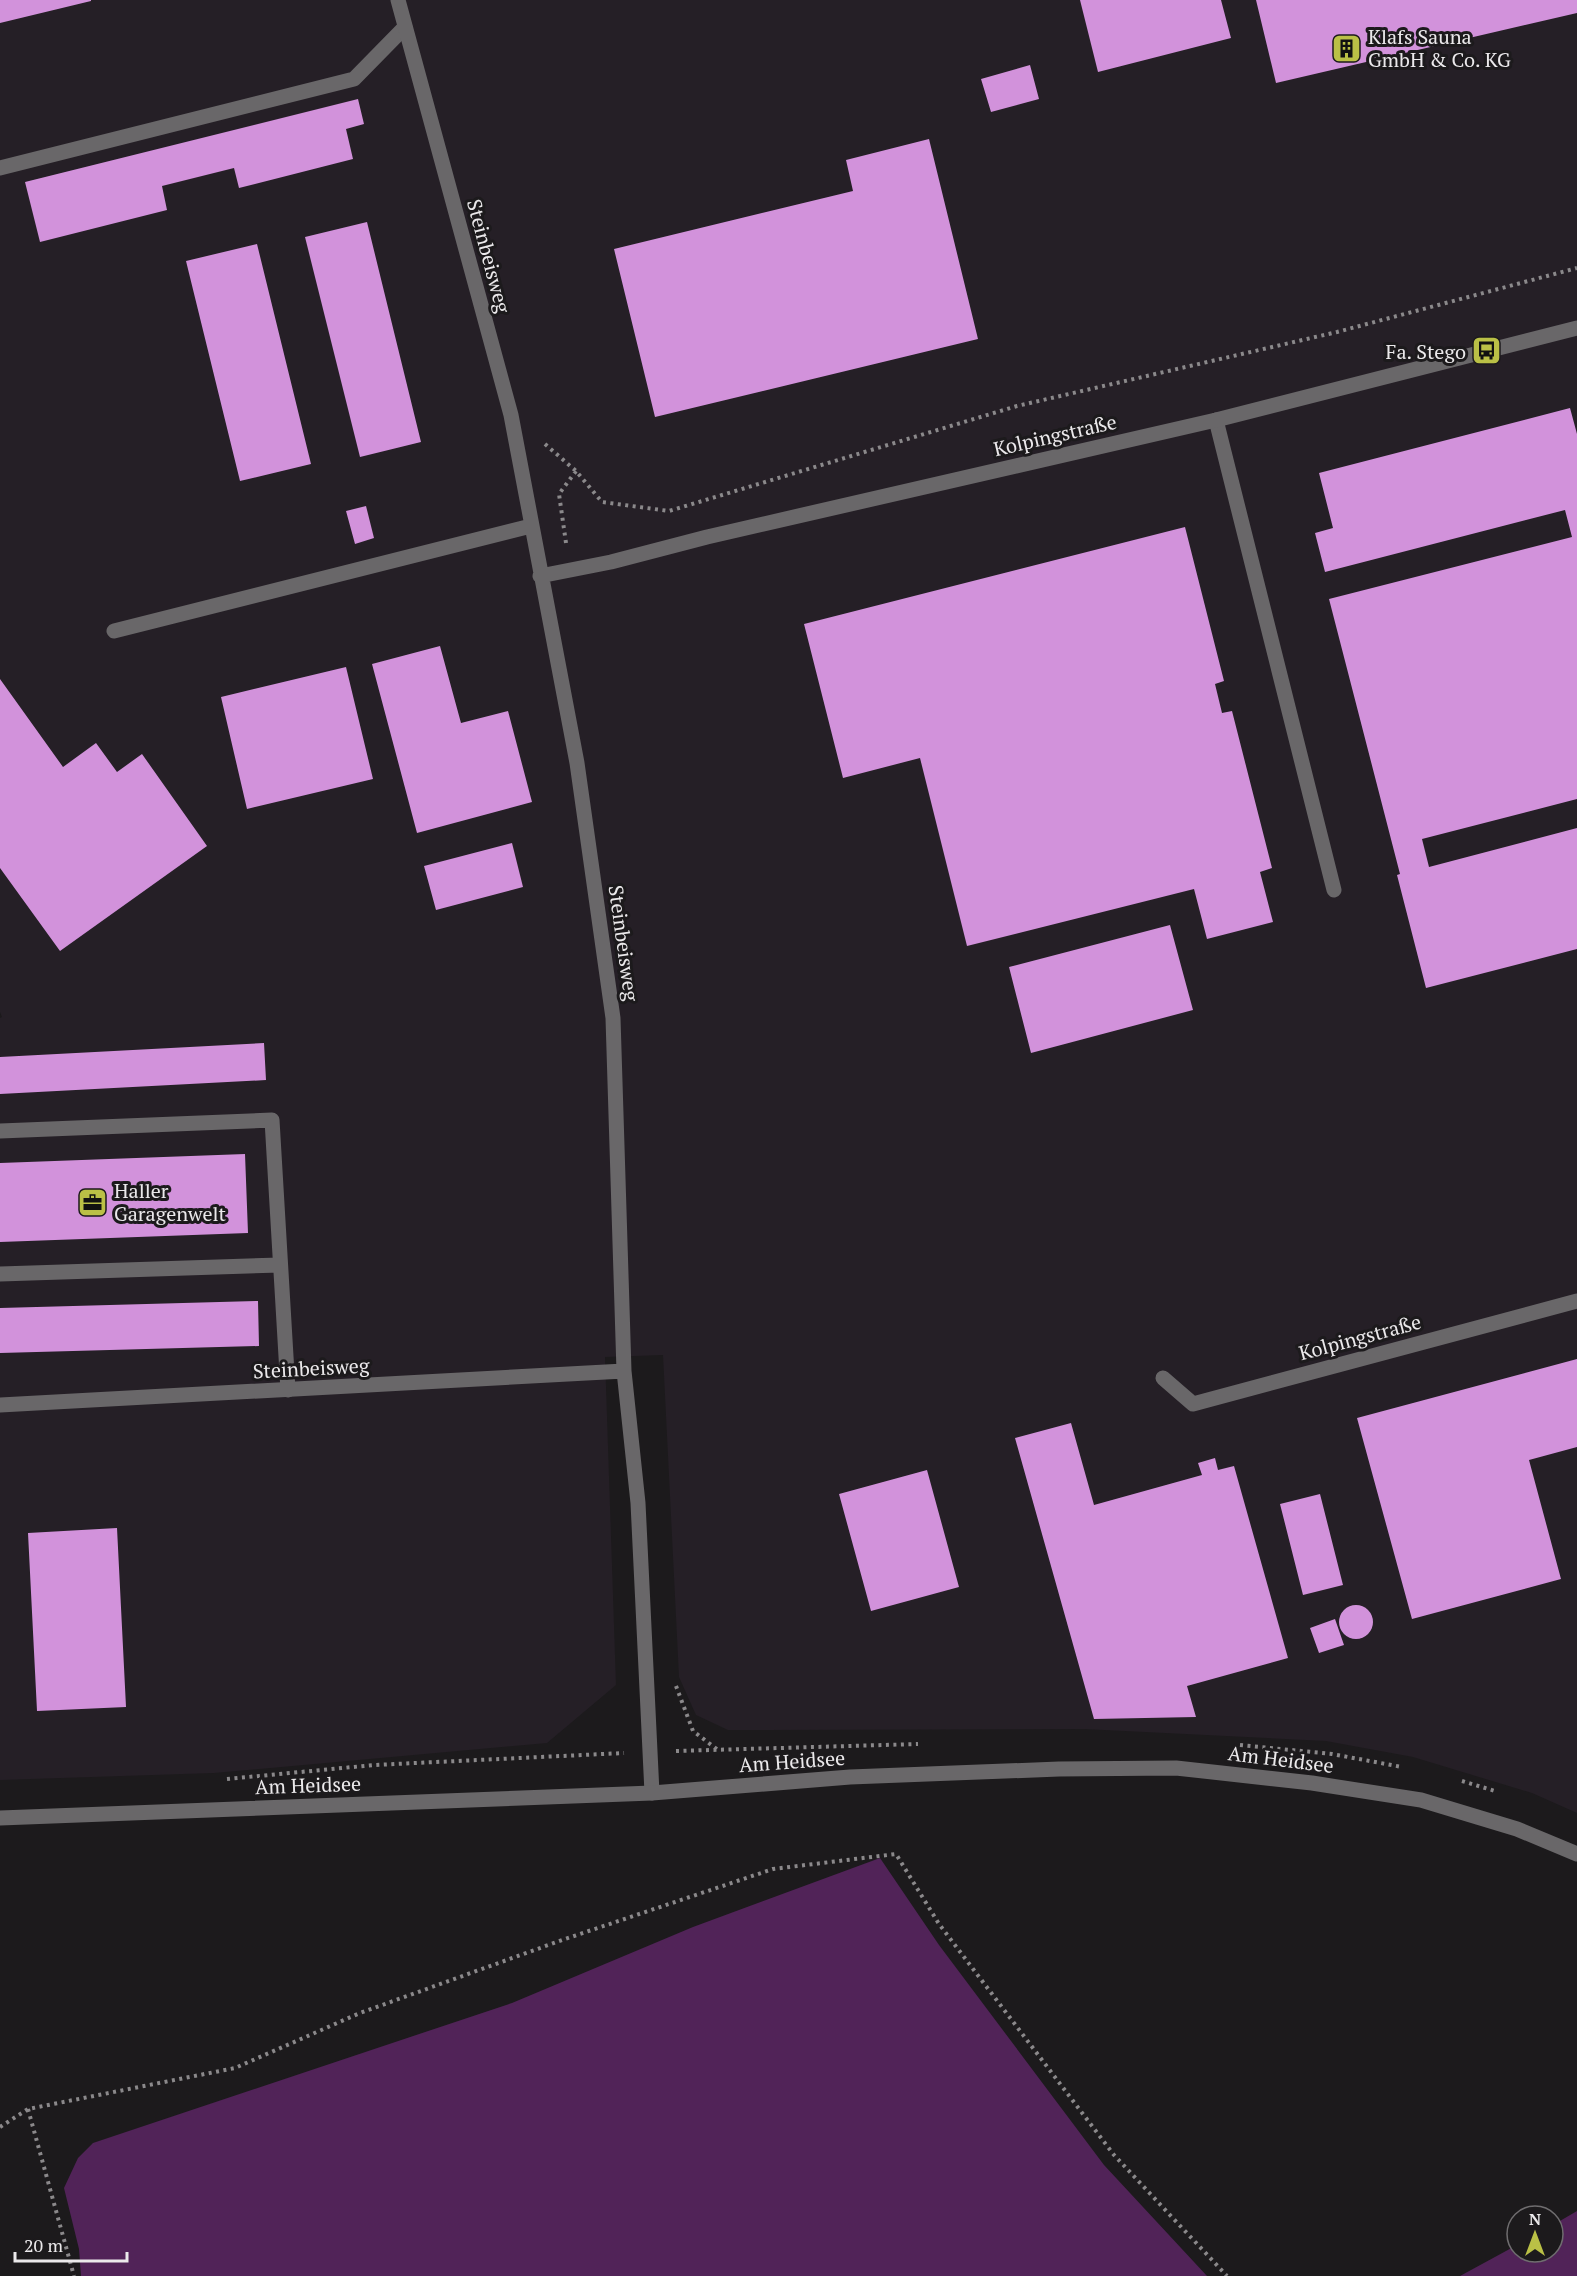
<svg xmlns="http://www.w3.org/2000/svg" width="1577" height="2276" font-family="'PT Serif',serif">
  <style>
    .built { fill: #251f26 }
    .green { fill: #512358 }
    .building { fill: #d292db }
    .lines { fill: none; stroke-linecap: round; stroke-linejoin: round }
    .path { stroke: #8b898b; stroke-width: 4; stroke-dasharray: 3 4.5; stroke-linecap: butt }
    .lane { stroke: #696769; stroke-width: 15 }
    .street { stroke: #696769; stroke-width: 15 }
    .secondary { stroke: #696769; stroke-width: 15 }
    .labels { text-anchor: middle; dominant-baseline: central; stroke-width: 6; stroke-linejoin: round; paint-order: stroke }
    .poi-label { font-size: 20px; fill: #ebe9eb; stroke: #1c1a1c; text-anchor: start }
    .street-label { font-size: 20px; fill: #ebe9eb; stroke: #1c1a1c }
  </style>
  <rect width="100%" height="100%" fill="#1c1a1c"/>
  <!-- built -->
  <path class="built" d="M 0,0 L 1577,0 L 1577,1813 L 1532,1793 L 1413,1757 L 1326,1741 L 1084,1729 L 728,1730 L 696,1715 L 679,1677 L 663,1355 L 605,1357 L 616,1685 L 547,1743 L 214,1773 L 0,1780 L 0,1018 L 2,1017 L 0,1012 Z"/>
  <!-- green -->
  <path class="green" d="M 880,1858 L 939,1945 L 1104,2165 L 1207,2276 L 81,2276 L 79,2249 L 64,2188 L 78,2158 L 93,2143 L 512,2003 L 693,1927 Z
    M 1577,2211 L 1577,2276 L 1460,2276 L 1517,2245 L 1517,2252 L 1553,2252 L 1553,2225 Z"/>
  <!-- building -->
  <path class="building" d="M 0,0 L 91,0 L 91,1 L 0,23 Z
    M 1080,0 L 1221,0 L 1231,38 L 1098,72 Z
    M 1256,0 L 1577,0 L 1577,13 L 1276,83 Z
    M 1030,65 L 1039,99 L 991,112 L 981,79 Z
    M 358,99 L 364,124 L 346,129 L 353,159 L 239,188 L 234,168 L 162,186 L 167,210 L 40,242 L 25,182 Z
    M 929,139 L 978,339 L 655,417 L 614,249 L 853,191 L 846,160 Z
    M 367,222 L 421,442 L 360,457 L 305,237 Z
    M 257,244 L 311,464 L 240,481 L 186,261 Z
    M 1570,408 L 1577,434 L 1577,799 L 1422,839 L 1429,867 L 1577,828 L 1577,949 L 1426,988 L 1397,875 L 1400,874 L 1329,599 L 1572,537 L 1565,510 L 1325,572 L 1315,533 L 1333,528 L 1319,473 Z
    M 366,506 L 374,538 L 355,544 L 346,511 Z
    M 1185,527 L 1224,681 L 1215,684 L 1222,713 L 1232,711 L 1272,868 L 1260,872 L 1273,922 L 1207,939 L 1194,889 L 967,946 L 920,758 L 843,778 L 804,624 Z
    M 440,646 L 461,723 L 508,711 L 532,802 L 417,833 L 372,664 Z
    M 346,667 L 373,779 L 247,809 L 221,697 Z
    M 0,679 L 63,767 L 96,743 L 117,772 L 142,754 L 207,846 L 60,951 L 0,868 Z
    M 512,843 L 523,887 L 436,910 L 424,866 Z
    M 1170,925 L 1193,1010 L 1031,1053 L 1009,967 Z
    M 264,1043 L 266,1080 L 0,1094 L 0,1057 Z
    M 245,1154 L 248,1233 L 0,1242 L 0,1163 Z
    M 258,1301 L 259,1346 L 0,1353 L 0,1308 Z
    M 1577,1359 L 1577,1447 L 1529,1460 L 1561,1579 L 1412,1619 L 1357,1418 Z
    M 1071,1423 L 1094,1505 L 1202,1475 L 1198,1463 L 1215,1458 L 1218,1470 L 1234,1466 L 1288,1658 L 1187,1686 L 1196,1717 L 1094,1719 L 1015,1438 Z
    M 927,1470 L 959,1587 L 871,1611 L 839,1494 Z
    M 1320,1494 L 1343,1585 L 1303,1595 L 1280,1504 Z
    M 117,1528 L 126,1707 L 37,1711 L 28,1533 Z
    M1339 1622a17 17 0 1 1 34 0a17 17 0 1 1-34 0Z
    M 1335,1619 L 1344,1645 L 1319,1653 L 1310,1628 Z"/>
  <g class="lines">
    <!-- path -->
    <path class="path" d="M 545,444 L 576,471 L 602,502 L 669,511 L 1017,406 L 1337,332 L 1577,268
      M 566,543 L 559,494 L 576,471
      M 676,1686 L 693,1731 L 718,1750
      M 1240,1745 L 1332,1754 L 1402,1767
      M 676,1751 L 918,1744
      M 227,1779 L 374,1765 L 624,1753
      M 1462,1781 L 1495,1791
      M 28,2109 L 74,2276
      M 0,2127 L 28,2109 L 235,2068 L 360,2013 L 565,1939 L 773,1869 L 896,1854 L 939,1924 L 1114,2155 L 1227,2276"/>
    <!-- lane -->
    <path class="lane" d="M 0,168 L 354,79 L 405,27
      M 1216,420 L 1334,890
      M 0,1131 L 272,1120 L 288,1390
      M 0,1274 L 280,1265"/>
    <!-- street -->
    <path class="street" d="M 398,0 L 511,415 L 577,763 L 613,1018 L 624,1371 L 638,1503 L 652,1793
      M 540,576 L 611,562 L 707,537 L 1216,420 L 1577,328
      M 114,631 L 531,526
      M 1163,1378 L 1193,1404 L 1577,1301
      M 0,1405 L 624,1371"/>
    <!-- secondary -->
    <path class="secondary" d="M 0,1818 L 652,1793 L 850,1777 L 1059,1769 L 1176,1768 L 1312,1783 L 1421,1800 L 1517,1829 L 1577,1854"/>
  </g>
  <!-- icons -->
  <defs>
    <symbol id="building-square" viewBox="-11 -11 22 22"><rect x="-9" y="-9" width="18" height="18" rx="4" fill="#bac046" stroke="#1c1a1c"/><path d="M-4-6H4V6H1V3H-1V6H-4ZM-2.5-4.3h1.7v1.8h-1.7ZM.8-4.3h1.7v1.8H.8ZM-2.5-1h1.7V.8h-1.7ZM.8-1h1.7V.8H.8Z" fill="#111"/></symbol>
    <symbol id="bus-square" viewBox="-11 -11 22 22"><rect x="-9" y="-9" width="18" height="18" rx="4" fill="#bac046" stroke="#1c1a1c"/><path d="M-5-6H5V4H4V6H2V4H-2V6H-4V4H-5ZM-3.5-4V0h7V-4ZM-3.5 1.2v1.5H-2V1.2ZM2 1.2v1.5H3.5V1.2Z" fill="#111"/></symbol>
    <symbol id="office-square" viewBox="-11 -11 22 22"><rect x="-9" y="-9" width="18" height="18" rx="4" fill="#bac046" stroke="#1c1a1c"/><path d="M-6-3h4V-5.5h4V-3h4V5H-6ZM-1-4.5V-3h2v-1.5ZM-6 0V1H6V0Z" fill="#111"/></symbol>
  </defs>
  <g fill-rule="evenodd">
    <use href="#building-square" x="1330" y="32" width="33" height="33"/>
    <use href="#bus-square" x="1470" y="334" width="33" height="33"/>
    <use href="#office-square" x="76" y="1186" width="33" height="33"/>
  </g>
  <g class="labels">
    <!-- poi labels -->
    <g class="poi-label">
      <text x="1368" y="36">Klafs Sauna<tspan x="1368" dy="23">GmbH &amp; Co. KG</tspan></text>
      <text x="1466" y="351" text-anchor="end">Fa. Stego</text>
      <text x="114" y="1190">Haller<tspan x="114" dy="23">Garagenwelt</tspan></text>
    </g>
    <!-- street labels -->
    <g class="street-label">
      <text transform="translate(489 256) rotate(75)">Steinbeisweg</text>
      <text transform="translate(1055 435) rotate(-13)">Kolpingstraße</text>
      <text transform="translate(624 943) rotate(82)">Steinbeisweg</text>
      <text transform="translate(1360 1337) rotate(-15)">Kolpingstraße</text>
      <text transform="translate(311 1368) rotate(-3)">Steinbeisweg</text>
      <text transform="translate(1281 1759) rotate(7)">Am Heidsee</text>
      <text transform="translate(792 1761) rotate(-4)">Am Heidsee</text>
      <text transform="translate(308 1785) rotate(-2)">Am Heidsee</text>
    </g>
  </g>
  <!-- north arrow -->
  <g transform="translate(1535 2234)"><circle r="28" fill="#1c1a1c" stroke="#6f6d6f" stroke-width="1.5"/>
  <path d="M0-4.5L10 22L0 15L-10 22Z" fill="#bac046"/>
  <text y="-9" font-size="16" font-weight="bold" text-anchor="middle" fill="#ebe9eb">N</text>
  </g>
  <!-- scale -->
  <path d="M15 2252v9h112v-9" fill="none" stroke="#ebe9eb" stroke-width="3"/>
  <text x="24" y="2252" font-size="18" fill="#ebe9eb" stroke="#1c1a1c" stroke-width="4.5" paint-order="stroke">20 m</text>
</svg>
